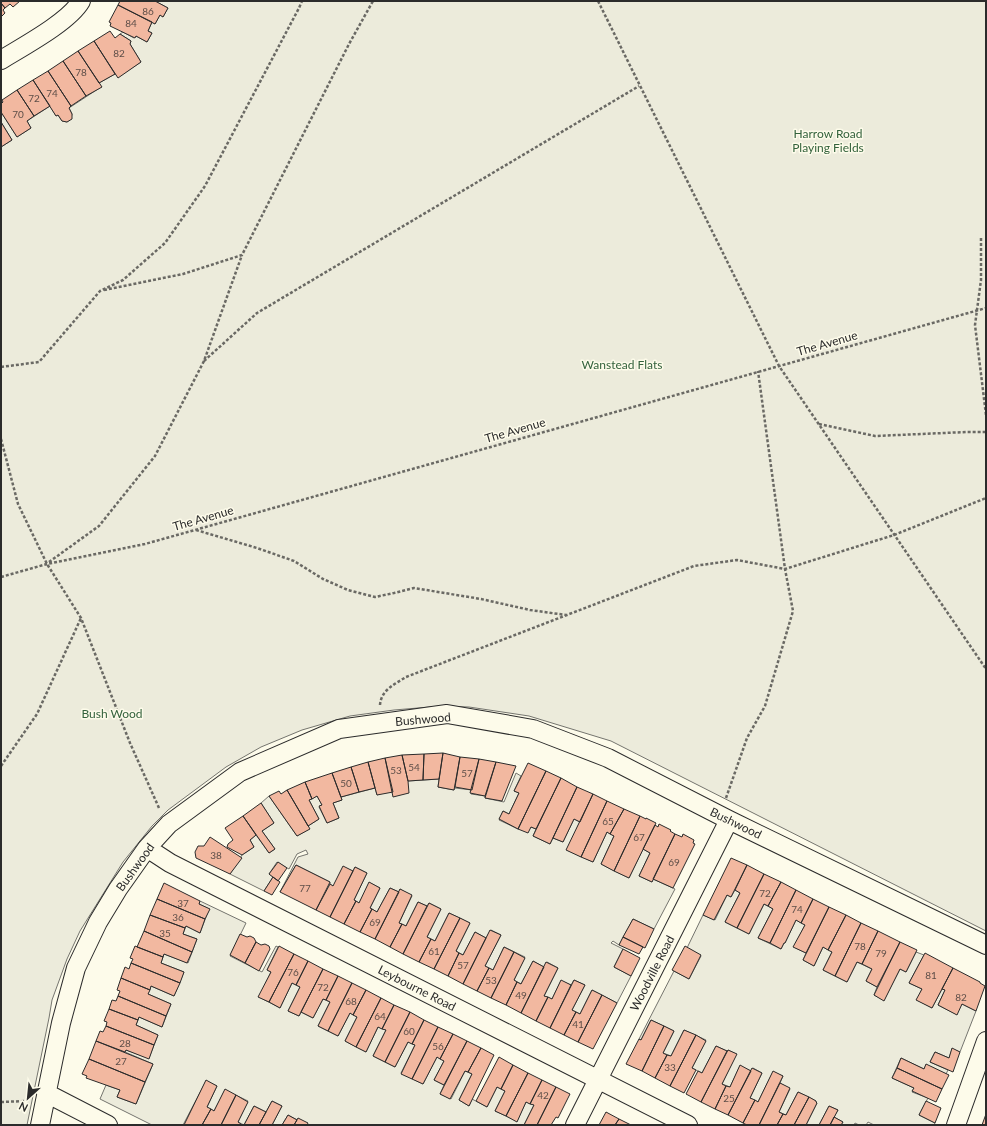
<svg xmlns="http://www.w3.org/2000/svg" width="987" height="1126" font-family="Lato,sans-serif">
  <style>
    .green { fill: #ecebdb; stroke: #74746e }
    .building { fill: #f2b8a0; stroke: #2b2b2b }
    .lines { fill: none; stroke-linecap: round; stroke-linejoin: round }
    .street-casing { stroke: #2b2b2b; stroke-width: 20 }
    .path { stroke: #6a6964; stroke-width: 2.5; stroke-dasharray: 3 2; stroke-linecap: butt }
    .street { stroke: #fdfbea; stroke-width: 18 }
    .labels { text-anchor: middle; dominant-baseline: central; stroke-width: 3; stroke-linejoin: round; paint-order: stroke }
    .number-label { font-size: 10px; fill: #5d4e48 }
    .park-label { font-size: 12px; fill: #34623c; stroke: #fdfbea }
    .street-label { font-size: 12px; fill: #2b2b2b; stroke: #fdfbea }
  </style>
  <rect width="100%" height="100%" fill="#fdfbea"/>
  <!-- green -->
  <path class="green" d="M 155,1 L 986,1 L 986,931 L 611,741 L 529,716 L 469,707 L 442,706 L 394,710 L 350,716 L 302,730 L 261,747 L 226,767 L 168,810 L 152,826 L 123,862 L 80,931 L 67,959 L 52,1000 L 49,1018 L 27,1125 L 1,1125 L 1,147 L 12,140 L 1,122 L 1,112 L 17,137 L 31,128 L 27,121 L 50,106 L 56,116 L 58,115 L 62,121 L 67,122 L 71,119 L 72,114 L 69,108 L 101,87 L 99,83 L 115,74 L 118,77 L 141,62 L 130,44 L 131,41 L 120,34 L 123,32 L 134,38 L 136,36 L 147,42 L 152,33 L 148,31 L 152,22 L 155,24 L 160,15 L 163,17 L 168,8 Z
    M 516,773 L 521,776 L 514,791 L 519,793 L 509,814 L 503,811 L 499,820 L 518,829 L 531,827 L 536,829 L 533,836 L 550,844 L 553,838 L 563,842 L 574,819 L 580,822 L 567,850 L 593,862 L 607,832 L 614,836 L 601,864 L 629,878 L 643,849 L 650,853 L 639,876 L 652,882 L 653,879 L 675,889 L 654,929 L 633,919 L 619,945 L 613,941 L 611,943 L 623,949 L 614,967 L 631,976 L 617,1003 L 592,990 L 580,1014 L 572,1010 L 585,985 L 574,980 L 571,985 L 561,981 L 552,999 L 544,996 L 558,968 L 547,962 L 544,967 L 533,961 L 521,984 L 514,980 L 525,957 L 504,947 L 493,970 L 485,966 L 501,935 L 491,930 L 486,938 L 475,932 L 463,955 L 456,951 L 470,923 L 449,913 L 435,941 L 427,937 L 441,909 L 429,903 L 427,906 L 418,902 L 406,926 L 399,923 L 412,896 L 400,889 L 399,892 L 390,888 L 377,912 L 370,908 L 380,888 L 370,883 L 359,903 L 354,900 L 367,873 L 355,867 L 353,871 L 333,886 L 330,884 L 330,882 L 296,865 L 280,892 L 298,857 L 308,854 L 306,850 L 297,854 L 289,869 L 277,862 L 269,874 L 273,877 L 264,891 L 230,874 L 242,855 L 254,847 L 250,840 L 256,835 L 269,853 L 275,849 L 262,831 L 274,823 L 261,803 L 269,796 L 297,836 L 309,829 L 308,826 L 319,819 L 309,800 L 317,796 L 322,805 L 319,807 L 327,823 L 339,818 L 333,803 L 342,800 L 341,797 L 375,788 L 377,795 L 408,781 L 439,779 L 438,787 L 454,790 L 455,788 L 472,790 L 471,794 L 485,796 L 485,798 L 504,802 Z
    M 735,890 L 740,893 L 725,922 L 749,934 L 764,904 L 773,909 L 758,938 L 781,949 L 784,943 L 785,943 L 796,920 L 805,925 L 794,947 L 806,953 L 803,960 L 814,966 L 823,947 L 832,952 L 823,970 L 847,982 L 857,962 L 872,969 L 866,981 L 877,987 L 874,995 L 884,1000 L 900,969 L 906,972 L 916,952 L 924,955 L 909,983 L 922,989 L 917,1000 L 932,1008 L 942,989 L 945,990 L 938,1005 L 956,1014 L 962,1004 L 976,1011 L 960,1052 L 952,1049 L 949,1058 L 935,1052 L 930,1062 L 948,1070 L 946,1074 L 926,1065 L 924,1069 L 901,1058 L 892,1078 L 914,1088 L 912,1092 L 928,1098 L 919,1115 L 935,1123 L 934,1125 L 874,1125 L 868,1122 L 866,1125 L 859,1125 L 855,1123 L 854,1125 L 841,1125 L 843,1122 L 834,1117 L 838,1110 L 829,1106 L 819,1125 L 806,1125 L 817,1103 L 816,1102 L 816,1101 L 798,1092 L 786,1115 L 779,1112 L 790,1089 L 780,1083 L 783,1076 L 773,1072 L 758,1102 L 750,1098 L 762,1073 L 753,1068 L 751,1071 L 740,1066 L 730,1087 L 722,1084 L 736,1054 L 728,1050 L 727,1051 L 716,1046 L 702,1073 L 692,1068 L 706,1040 L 684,1030 L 671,1056 L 663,1053 L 674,1031 L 651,1020 L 641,1040 L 639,1039 L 674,971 L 689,979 L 701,956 L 687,948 L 703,915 L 715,920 L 727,895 L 731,897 Z
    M 200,901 L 246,923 L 230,956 L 262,972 L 276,946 L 278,947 L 267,970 L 271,972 L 259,997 L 280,1008 L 292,983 L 300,987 L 288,1011 L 299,1016 L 301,1012 L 313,1018 L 323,999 L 330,1002 L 318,1026 L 338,1036 L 350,1013 L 357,1017 L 345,1041 L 366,1052 L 378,1027 L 386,1030 L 373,1056 L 395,1067 L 408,1042 L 415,1045 L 401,1073 L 423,1084 L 437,1057 L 444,1061 L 434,1080 L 444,1085 L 440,1094 L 451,1099 L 465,1071 L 472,1074 L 459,1100 L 469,1106 L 472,1099 L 487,1107 L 497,1087 L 505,1091 L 495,1111 L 517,1121 L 526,1102 L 534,1105 L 524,1125 L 307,1125 L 288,1115 L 282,1125 L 272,1125 L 282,1106 L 272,1101 L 266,1112 L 254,1106 L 244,1125 L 238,1122 L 248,1101 L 225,1090 L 214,1111 L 207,1107 L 217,1086 L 206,1081 L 183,1125 L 152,1125 L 100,1099 L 106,1085 L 120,1090 L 117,1097 L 136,1104 L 153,1064 L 125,1052 L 126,1050 L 149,1058 L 158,1035 L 136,1025 L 139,1017 L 162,1027 L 171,1004 L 148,994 L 151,986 L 174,996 L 184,972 L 161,963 L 164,954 L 188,963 L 197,939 L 183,934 L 186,926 L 200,933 L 209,909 L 199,904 Z"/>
  <!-- building -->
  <path class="building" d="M 1,1 L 20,1 L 13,7 L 10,4 L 5,8 L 1,3 Z
    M 120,1 L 155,1 L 168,8 L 163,17 L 160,15 L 155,24 L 118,5 Z
    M 1,3 L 5,8 L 3,10 L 5,13 L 1,17 Z
    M 118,5 L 152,22 L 148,31 L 152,33 L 147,42 L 136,36 L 135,38 L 110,26 L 111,23 L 109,22 Z
    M 110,31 L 115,38 L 120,34 L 131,41 L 130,44 L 141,62 L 118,78 L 94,41 Z
    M 94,41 L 115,74 L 99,83 L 78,51 Z
    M 78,51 L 102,87 L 86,96 L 63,61 Z
    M 63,61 L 86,96 L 71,106 L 48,71 Z
    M 48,71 L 71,106 L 69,108 L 72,114 L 72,119 L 67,122 L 62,121 L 58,115 L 56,116 L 33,80 Z
    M 33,80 L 50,106 L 34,116 L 17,90 Z
    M 17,90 L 34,116 L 27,121 L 31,128 L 17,137 L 1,112 L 1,104 L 3,102 L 2,100 Z
    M 1,122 L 12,140 L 1,147 Z
    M 443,753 L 460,757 L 454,790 L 438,787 Z
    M 443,753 L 439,779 L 423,780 L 424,754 Z
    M 424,754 L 423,780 L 408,781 L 402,755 Z
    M 402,755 L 408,781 L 409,793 L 393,797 L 385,758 Z
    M 460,757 L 479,759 L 472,790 L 455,787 Z
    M 385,758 L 393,792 L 377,795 L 368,762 Z
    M 479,759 L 496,762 L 485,796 L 470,793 Z
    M 368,762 L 375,788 L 359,792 L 351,767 Z
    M 496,762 L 516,766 L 502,801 L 485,798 Z
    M 528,763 L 546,771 L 518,829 L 499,819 L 503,811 L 509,814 L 519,793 L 514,791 Z
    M 351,767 L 359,792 L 341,797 L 332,773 Z
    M 546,771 L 561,778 L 536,829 L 531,827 L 528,833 L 518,829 Z
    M 332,773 L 342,800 L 333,803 L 339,818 L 327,823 L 319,806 L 322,805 L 317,796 L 312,799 L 305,782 Z
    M 561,778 L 577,787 L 550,844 L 533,836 Z
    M 305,782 L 312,799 L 309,800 L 319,819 L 308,826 L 287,790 Z
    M 577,787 L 593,794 L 580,822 L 574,819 L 563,842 L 553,838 Z
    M 287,790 L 310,829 L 297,836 L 269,796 L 279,791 L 281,794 Z
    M 593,794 L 607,801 L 581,857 L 566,850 Z
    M 607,801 L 624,809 L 610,834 L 607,832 L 593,862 L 581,857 Z
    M 261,803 L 274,823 L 262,831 L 275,849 L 269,853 L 243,816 Z
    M 624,809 L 640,816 L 614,871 L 601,864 L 614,836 L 610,834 Z
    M 243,816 L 256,835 L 250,840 L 254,847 L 242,855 L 227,847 L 228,844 L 233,840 L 225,828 Z
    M 640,816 L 646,819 L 646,818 L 656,823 L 629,878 L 614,871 Z
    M 659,824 L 671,830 L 670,831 L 675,834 L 652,882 L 639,876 L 650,853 L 643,849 L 655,825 L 658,827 Z
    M 675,834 L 682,837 L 683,834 L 694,840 L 693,843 L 695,844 L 673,888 L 653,879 Z
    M 210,837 L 242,858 L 230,874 L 196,858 L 195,852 L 198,846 L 204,846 Z
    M 731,858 L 747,865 L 731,897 L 727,895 L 714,920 L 703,915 Z
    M 278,862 L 287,868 L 278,881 L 269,874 Z
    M 296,865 L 330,882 L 316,910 L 280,892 Z
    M 747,865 L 764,874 L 737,928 L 725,922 L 740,893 L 735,890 Z
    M 343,866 L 353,871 L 330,917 L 316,910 L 330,884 L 333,886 Z
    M 355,867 L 367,873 L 354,900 L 356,901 L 344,924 L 330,917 Z
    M 764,874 L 781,882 L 768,906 L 764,904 L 749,934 L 737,928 Z
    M 273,877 L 280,882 L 272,895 L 264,891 Z
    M 369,882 L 380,888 L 370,908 L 372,909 L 360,932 L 344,924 L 356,901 L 359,903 Z
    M 781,882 L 796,890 L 770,943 L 758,938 L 773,909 L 768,906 Z
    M 164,883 L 200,901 L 199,904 L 210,909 L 205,919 L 157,899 Z
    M 390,888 L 399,892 L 375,939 L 360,932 L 372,909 L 377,912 Z
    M 400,889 L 412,895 L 399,923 L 402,924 L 390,947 L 375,939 Z
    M 796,890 L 813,899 L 801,923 L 796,920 L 785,943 L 784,943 L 781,949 L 770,943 Z
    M 157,899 L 205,919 L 200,933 L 186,926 L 185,928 L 150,915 Z
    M 813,899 L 829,907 L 806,953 L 793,947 L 805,925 L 801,923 Z
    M 418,902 L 427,906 L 403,954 L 390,947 L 402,924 L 406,926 Z
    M 429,903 L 441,909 L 427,937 L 431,939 L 419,962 L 403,954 Z
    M 829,907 L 846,915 L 828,950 L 823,947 L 814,966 L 803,960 Z
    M 449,913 L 460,918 L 434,969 L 419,962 L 431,939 L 435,941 Z
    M 150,915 L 185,928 L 183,934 L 197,939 L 192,952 L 144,931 Z
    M 846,915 L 861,923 L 835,976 L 823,970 L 832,952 L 828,950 Z
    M 460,918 L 470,923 L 456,951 L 459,953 L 448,976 L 434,969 Z
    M 633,919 L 654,929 L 645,948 L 623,937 Z
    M 861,923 L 878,931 L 862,964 L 857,962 L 847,982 L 835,976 Z
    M 490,930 L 501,935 L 485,966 L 489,968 L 477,991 L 463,984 Z
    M 144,931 L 192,952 L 187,963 L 164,954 L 163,957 L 137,947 Z
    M 878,931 L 900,942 L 877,987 L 866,981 L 872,969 L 862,964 Z
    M 475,932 L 486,938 L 463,984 L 448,976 L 459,953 L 463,955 Z
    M 240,934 L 247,937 L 250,936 L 254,938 L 256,942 L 245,963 L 230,955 Z
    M 623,937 L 643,947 L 639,954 L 619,945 Z
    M 256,942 L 261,945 L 265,944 L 269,946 L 270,949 L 259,971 L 245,963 Z
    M 900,942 L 917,950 L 906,972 L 900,969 L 884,1001 L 874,995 Z
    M 135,946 L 163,957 L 161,963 L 184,972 L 180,983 L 131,963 L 133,959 L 130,958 Z
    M 279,946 L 294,954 L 269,1002 L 258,997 L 271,972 L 267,970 Z
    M 685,946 L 701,955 L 689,979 L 672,970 Z
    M 504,947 L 514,952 L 491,998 L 477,991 L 489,968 L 493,970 Z
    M 623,949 L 640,958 L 631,976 L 614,967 Z
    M 514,952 L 525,958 L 514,980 L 517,982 L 506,1005 L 491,998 Z
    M 925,953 L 953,968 L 932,1008 L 916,1000 L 922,989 L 909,983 Z
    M 294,954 L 308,961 L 296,985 L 292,983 L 280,1008 L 269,1002 Z
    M 308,961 L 323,969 L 299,1016 L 288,1011 L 300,987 L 296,985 Z
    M 533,961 L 544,967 L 521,1013 L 506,1005 L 517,982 L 521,984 Z
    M 546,962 L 558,968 L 544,996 L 548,997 L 536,1021 L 521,1013 Z
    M 131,963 L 180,983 L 174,996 L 151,986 L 150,990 L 121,978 L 125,967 L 129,969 Z
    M 953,968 L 980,982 L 980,983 L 985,986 L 976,1011 L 962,1004 L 957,1015 L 938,1005 L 945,990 L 942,989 Z
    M 323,969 L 338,976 L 326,1000 L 323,999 L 313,1018 L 301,1012 Z
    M 338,976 L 352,983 L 328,1031 L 318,1026 L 330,1002 L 326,1000 Z
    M 121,978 L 150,990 L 148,994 L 171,1004 L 166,1016 L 118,996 L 120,991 L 117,990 Z
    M 561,980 L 571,985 L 550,1028 L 536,1021 L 548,997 L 552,999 Z
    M 574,980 L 585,985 L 572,1010 L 576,1012 L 564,1035 L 550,1028 Z
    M 352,983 L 366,990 L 353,1015 L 350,1013 L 338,1036 L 328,1031 Z
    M 366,990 L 381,998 L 356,1047 L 345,1041 L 357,1017 L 353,1015 Z
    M 592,990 L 602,995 L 578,1042 L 564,1035 L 576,1012 L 580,1014 Z
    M 602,995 L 617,1003 L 593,1049 L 578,1042 Z
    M 118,996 L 166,1016 L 162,1027 L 139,1017 L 138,1020 L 109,1009 L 112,1000 L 116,1001 Z
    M 381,998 L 394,1005 L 382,1029 L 378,1027 L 366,1052 L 356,1047 Z
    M 394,1005 L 410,1012 L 385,1062 L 373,1056 L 386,1030 L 382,1029 Z
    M 109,1009 L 138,1020 L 136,1025 L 158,1035 L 154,1045 L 106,1026 L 107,1022 L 104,1021 Z
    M 410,1012 L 424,1020 L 412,1044 L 408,1042 L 395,1067 L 385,1062 Z
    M 424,1020 L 438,1027 L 412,1079 L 401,1074 L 415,1045 L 412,1044 Z
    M 651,1020 L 664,1026 L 642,1071 L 626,1064 L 639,1039 L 641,1040 Z
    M 106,1026 L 154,1045 L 149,1059 L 126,1050 L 125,1052 L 96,1041 L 100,1031 L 103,1032 Z
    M 664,1026 L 674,1031 L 663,1053 L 667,1055 L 655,1078 L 642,1071 Z
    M 438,1027 L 453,1034 L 440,1059 L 437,1057 L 423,1084 L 412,1079 Z
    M 684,1030 L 696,1035 L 670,1086 L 655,1078 L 667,1055 L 671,1056 Z
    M 453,1034 L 467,1041 L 444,1085 L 434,1080 L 444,1061 L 440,1059 Z
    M 696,1035 L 706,1041 L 692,1068 L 696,1070 L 684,1093 L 670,1086 Z
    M 96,1041 L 153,1064 L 145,1082 L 89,1059 Z
    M 467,1041 L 481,1048 L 468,1072 L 465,1071 L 450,1099 L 440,1094 Z
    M 716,1046 L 727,1051 L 701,1102 L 686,1094 L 698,1071 L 702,1073 Z
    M 481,1048 L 494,1055 L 469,1106 L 459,1100 L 472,1074 L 468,1072 Z
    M 952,1048 L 960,1052 L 953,1072 L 930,1062 L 935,1052 L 949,1058 Z
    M 728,1050 L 737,1054 L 722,1084 L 726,1086 L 715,1109 L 701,1102 Z
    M 499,1057 L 513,1065 L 501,1089 L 497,1087 L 487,1107 L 476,1101 Z
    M 901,1058 L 924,1069 L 926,1064 L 949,1075 L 942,1089 L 897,1068 Z
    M 89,1059 L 145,1082 L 136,1104 L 117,1097 L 120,1090 L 86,1078 L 87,1076 L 82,1074 Z
    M 513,1065 L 528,1073 L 506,1116 L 495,1111 L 505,1091 L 501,1089 Z
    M 740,1065 L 751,1071 L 728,1115 L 715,1109 L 726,1086 L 730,1087 Z
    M 752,1068 L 762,1073 L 750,1098 L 755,1100 L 743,1123 L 728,1115 Z
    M 897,1068 L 942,1089 L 936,1102 L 912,1091 L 914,1088 L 892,1078 Z
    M 773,1071 L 783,1076 L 759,1125 L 747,1125 L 743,1123 L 755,1100 L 758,1102 Z
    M 528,1073 L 542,1080 L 530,1104 L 526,1102 L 517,1122 L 506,1116 Z
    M 206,1080 L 217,1086 L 207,1107 L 211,1109 L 202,1125 L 184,1125 Z
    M 542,1080 L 556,1087 L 537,1125 L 524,1125 L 534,1105 L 530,1104 Z
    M 780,1083 L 790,1088 L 779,1112 L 783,1114 L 777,1125 L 759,1125 Z
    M 556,1087 L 570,1094 L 558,1118 L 556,1117 L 551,1125 L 537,1125 Z
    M 225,1089 L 236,1095 L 221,1125 L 202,1125 L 211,1109 L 214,1111 Z
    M 798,1092 L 809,1097 L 794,1125 L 777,1125 L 783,1114 L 786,1115 Z
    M 236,1095 L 248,1102 L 238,1122 L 241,1124 L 240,1125 L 221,1125 Z
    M 809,1097 L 816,1101 L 816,1102 L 817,1103 L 806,1125 L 794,1125 Z
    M 272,1101 L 282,1106 L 272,1125 L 259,1125 Z
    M 926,1101 L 941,1108 L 935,1123 L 919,1115 Z
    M 254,1106 L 266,1112 L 259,1125 L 244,1125 Z
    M 829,1106 L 838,1110 L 830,1125 L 819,1125 Z
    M 606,1112 L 619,1119 L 615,1125 L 599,1125 Z
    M 986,1114 L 986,1125 L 982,1125 Z
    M 288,1115 L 297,1120 L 294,1125 L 282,1125 Z
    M 834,1117 L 843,1122 L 841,1125 L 830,1125 Z
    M 298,1118 L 308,1123 L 307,1125 L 294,1125 Z
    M 619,1119 L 631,1125 L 615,1125 Z"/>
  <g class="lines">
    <defs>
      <path id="street" d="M 1,60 C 22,47 69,22 81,1
        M 147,848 L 170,863 L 688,1125
        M 46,1093 L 108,1125
        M 40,1125 L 61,1023 L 76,968 L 98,922 L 118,889 L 147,848 L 169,824 L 240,772 L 339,729 L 447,714 L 533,729 L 608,758 L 729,820 L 986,945
        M 575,1125 L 729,820
        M 956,1125 L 986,1041"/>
    </defs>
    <!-- street casing -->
    <use href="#street" class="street-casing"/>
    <!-- path -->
    <path class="path" d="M 598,1 L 779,366 L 986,669
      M 981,238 L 981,280 L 975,325 L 986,415
      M 104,290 L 183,274 L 242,255 L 349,44 L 373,1
      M 204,361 L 257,313 L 639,86
      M 1,367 L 39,362 L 100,291 L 123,280 L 165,243 L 205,186 L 299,8 L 302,1
      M 819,424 L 875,436 L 967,432 L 986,432
      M 1,439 L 18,504 L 47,564 L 81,618 L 130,743 L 159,808
      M 196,530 L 257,548 L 294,561 L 323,579 L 348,590 L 375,597 L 394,593 L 414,588 L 481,599 L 530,610 L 566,615
      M 49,562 L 99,526 L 155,456 L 204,361 L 242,255
      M 1,577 L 47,564 L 145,544 L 986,308
      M 380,705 C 381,690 395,684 406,677 L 694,566 L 737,560 L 785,569 L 894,535 L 986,498
      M 1,766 L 37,714 L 81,618
      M 726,798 L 747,738 L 765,706 L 793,611 L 785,569 L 758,371
      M 1,1102 L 26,1101"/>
    <!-- street -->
    <use href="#street" class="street"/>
  </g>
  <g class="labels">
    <!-- number labels -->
    <g class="number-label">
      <text x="148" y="11">86</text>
      <text x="131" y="23">84</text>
      <text x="119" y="53">82</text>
      <text x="81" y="72">78</text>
      <text x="52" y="93">74</text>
      <text x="34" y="98">72</text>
      <text x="18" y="114">70</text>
      <text x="414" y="767">54</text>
      <text x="396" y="770">53</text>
      <text x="467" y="773">57</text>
      <text x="346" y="783">50</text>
      <text x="608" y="821">65</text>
      <text x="639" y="837">67</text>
      <text x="216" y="855">38</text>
      <text x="674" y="862">69</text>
      <text x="305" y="888">77</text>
      <text x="765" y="893">72</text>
      <text x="183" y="903">37</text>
      <text x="797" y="909">74</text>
      <text x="178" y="917">36</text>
      <text x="375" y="922">69</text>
      <text x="165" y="933">35</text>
      <text x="860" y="946">78</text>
      <text x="434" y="951">61</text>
      <text x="881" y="953">79</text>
      <text x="463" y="965">57</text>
      <text x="293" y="972">76</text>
      <text x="931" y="975">81</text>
      <text x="491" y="980">53</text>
      <text x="323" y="987">72</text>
      <text x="521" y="995">49</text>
      <text x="961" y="997">82</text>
      <text x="351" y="1001">68</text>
      <text x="380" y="1016">64</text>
      <text x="578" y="1024">41</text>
      <text x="409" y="1031">60</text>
      <text x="125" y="1043">28</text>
      <text x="438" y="1046">56</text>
      <text x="121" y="1061">27</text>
      <text x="670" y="1067">33</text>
      <text x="543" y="1095">42</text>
      <text x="729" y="1098">25</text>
    </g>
    <!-- park labels -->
    <g class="park-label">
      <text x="828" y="133">Harrow Road<tspan x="828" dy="14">Playing Fields</tspan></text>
      <text x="622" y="364">Wanstead Flats</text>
      <text x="112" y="713">Bush Wood</text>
    </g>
    <!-- street labels -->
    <g class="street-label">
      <text transform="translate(827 343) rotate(-16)">The Avenue</text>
      <text transform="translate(515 430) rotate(-16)">The Avenue</text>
      <text transform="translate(203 518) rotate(-16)">The Avenue</text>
      <text transform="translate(423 719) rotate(-5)">Bushwood</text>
      <text transform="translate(736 823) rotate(26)">Bushwood</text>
      <text transform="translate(135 867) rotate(-54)">Bushwood</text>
      <text transform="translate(652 973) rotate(-63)">Woodville Road</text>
      <text transform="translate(417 988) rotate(27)">Leybourne Road</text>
    </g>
  </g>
  <!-- border -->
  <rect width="987" height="1126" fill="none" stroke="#2b2b2b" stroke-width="4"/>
  <!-- north arrow -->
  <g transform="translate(28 1098) rotate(207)" stroke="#fdfbea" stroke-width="3" paint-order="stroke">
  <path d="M0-3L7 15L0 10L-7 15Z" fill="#2b2b2b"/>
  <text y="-6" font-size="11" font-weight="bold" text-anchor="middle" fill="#2b2b2b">N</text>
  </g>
</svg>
